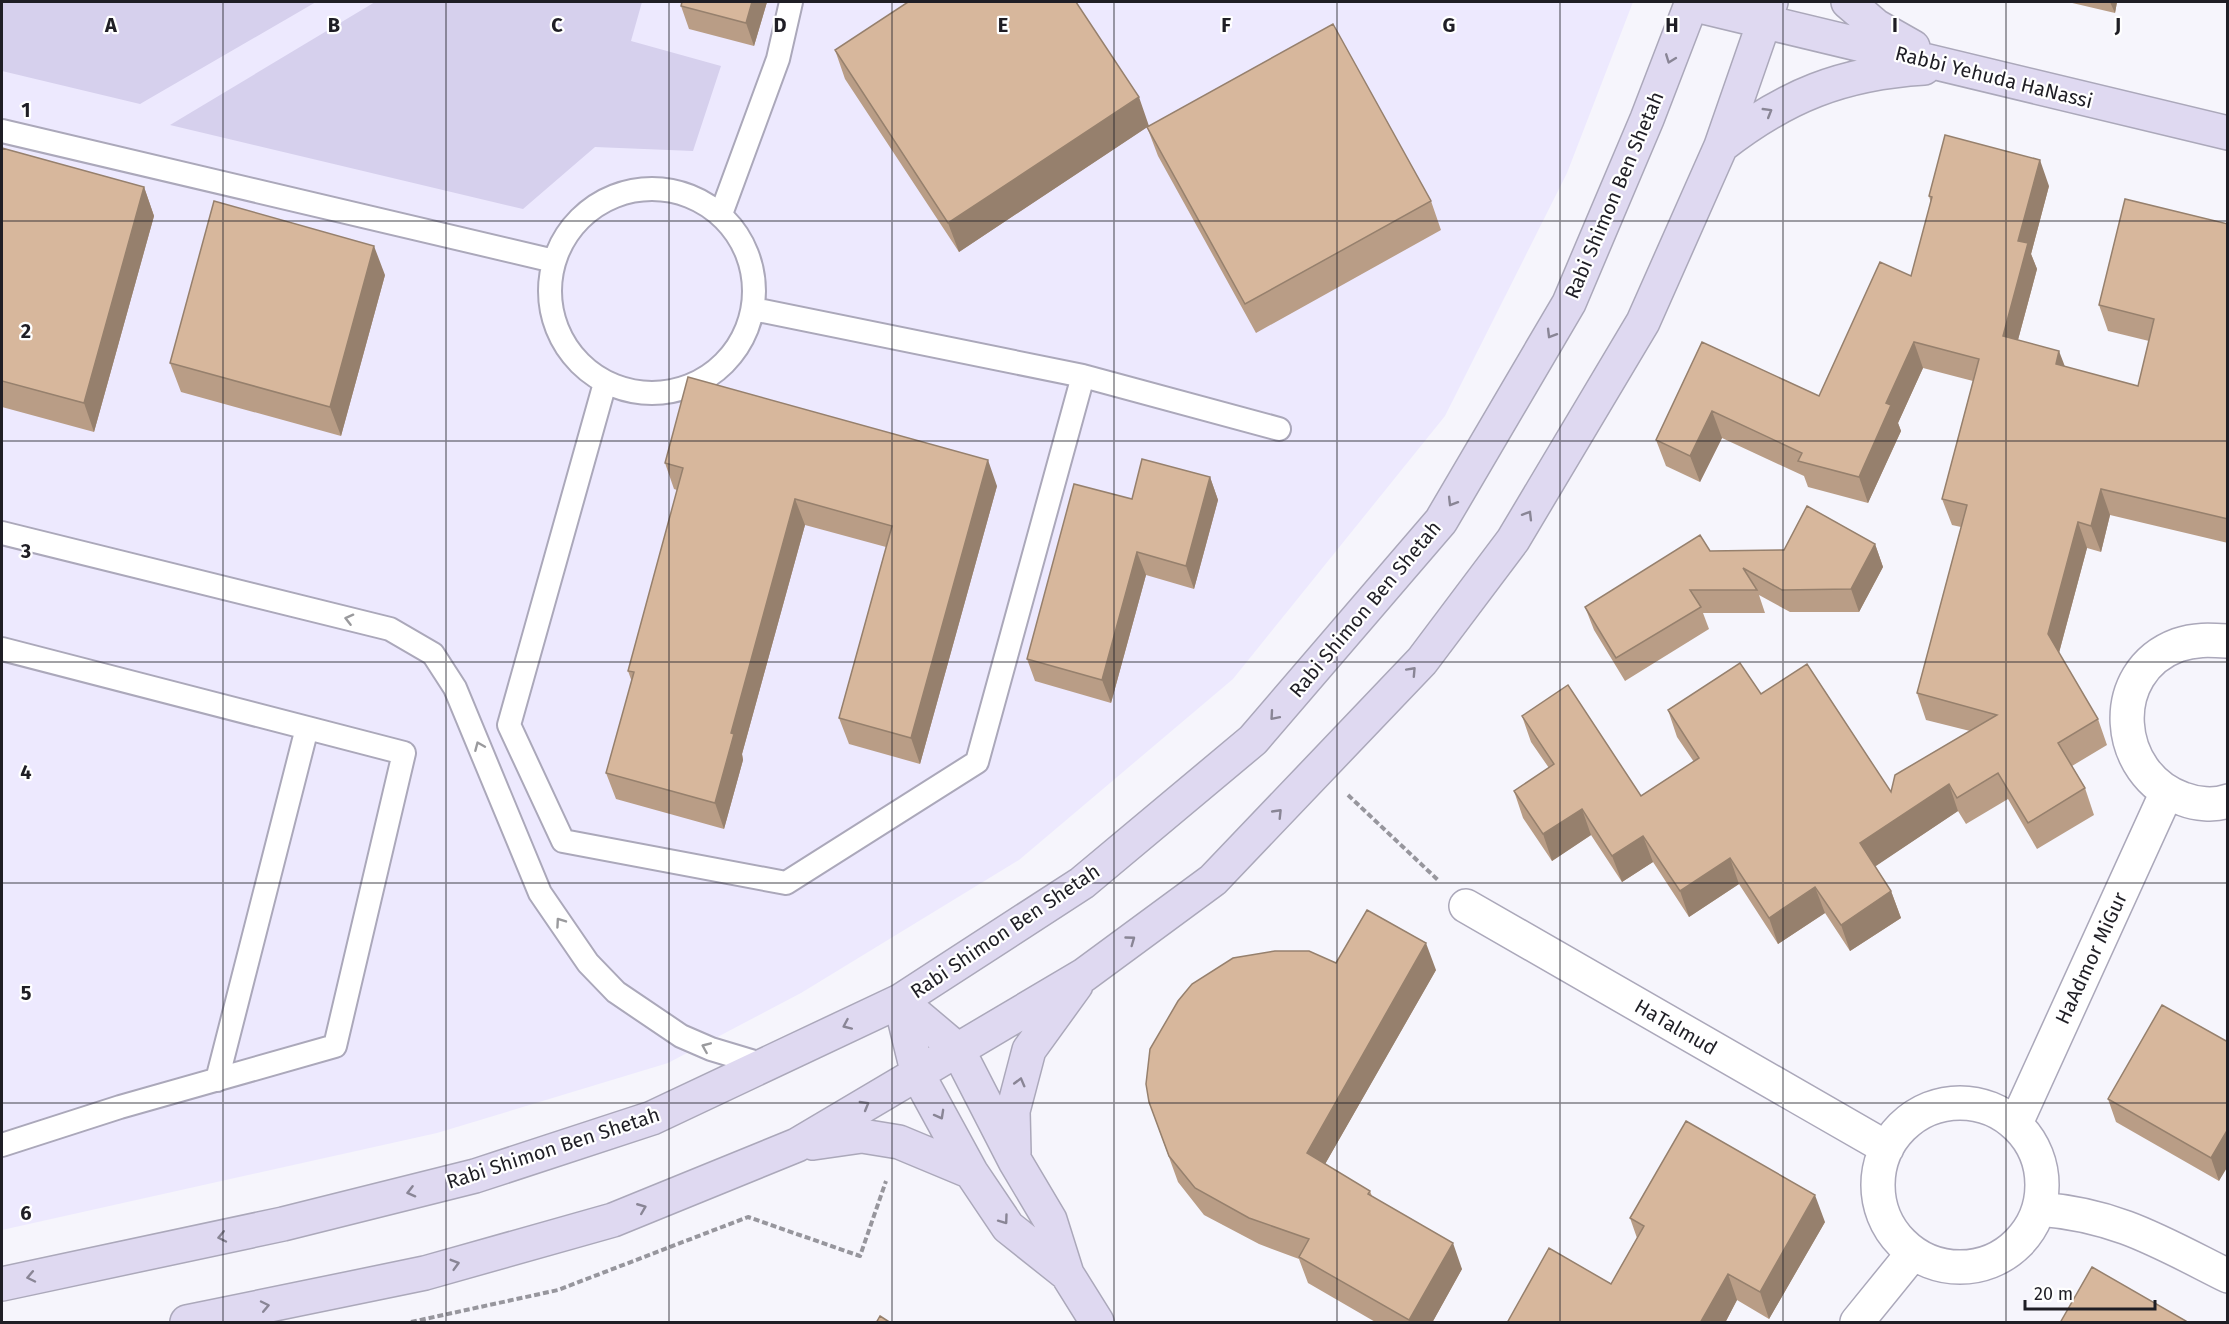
<svg xmlns="http://www.w3.org/2000/svg" width="2229" height="1324" font-family="'Fira Sans',sans-serif">
  <style>
    .built { fill: #ede9fe }
    .green { fill: #d6d0ed }
    .lines { fill: none; stroke-linecap: round; stroke-linejoin: round }
    .lane-casing { stroke: #aba8ba; stroke-width: 26 }
    .street-casing { stroke: #aba8ba; stroke-width: 36 }
    .secondary-casing { stroke: #aba8ba; stroke-width: 36 }
    .path { stroke: #97969d; stroke-width: 4; stroke-dasharray: 6 3; stroke-linecap: butt }
    .lane { stroke: #fff; stroke-width: 22 }
    .street { stroke: #fff; stroke-width: 33 }
    .secondary { stroke: #dfd9f1; stroke-width: 33 }
    .wall { fill: #b99d86 }
    .shaded-wall { fill: #96806d }
    .building { fill: #d7b79c; stroke: #96806d; stroke-width: 1.5 }
    .oneway { stroke: #898595 }
    .oneway2 { stroke: #9a9a9d }
    .grid { fill: none; stroke: #1f1e25; stroke-width: 1.5; stroke-opacity: 0.55 }
    .labels { text-anchor: middle; dominant-baseline: central; stroke-width: 4.5; stroke-linejoin: round; paint-order: stroke }
    .street-label { font-size: 20px; fill: #1f1e25; stroke: #fff }
    .grid-label { font-size: 20px; text-anchor: middle; font-weight: bold; fill: #1f1e25; stroke: #fff; stroke-width: 4.5; stroke-linejoin: round; paint-order: stroke }
  </style>
  <rect width="100%" height="100%" fill="#f6f5fc"/>
  <!-- built -->
  <path class="built" d="M 2,2 L 1633,2 L 1567,173 L 1445,416 L 1233,679 L 1019,860 L 801,993 L 668,1063 L 437,1133 L 2,1230 Z"/>
  <!-- green -->
  <path class="green" d="M 2,2 L 316,2 L 140,104 L 2,71 Z
    M 375,2 L 642,2 L 631,41 L 721,66 L 693,151 L 595,147 L 523,209 L 170,125 Z"/>
  <g class="lines">
    <defs>
      <path id="lane" d="M 2,131 L 554,261
        M550 291a102 102 0 1 1 204 0a102 102 0 1 1-204 0Z
        M 721,214 L 778,59 L 791,2
        M 753,309 L 1083,376 L 1279,429
        M 605,383 L 509,725 L 563,841 L 786,883 L 977,762 L 1083,376
        M 2,533 L 390,629 L 433,654 L 455,688 L 540,893 L 588,963 L 616,992 L 681,1036 L 711,1049 L 761,1064
        M 2,649 L 404,753 L 335,1046 L 120,1107 L 2,1145
        M 217,1080 L 307,728"/>
      <path id="street" d="M 2228,641 C 2210,640 2195,639 2178,645 C 2105,672 2114,775 2183,799 C 2196,804 2214,806 2228,801
        M 1466,906 L 1887,1148
        M1878 1185a82 82 0 1 1 164 0a82 82 0 1 1-164 0Z
        M 2016,1123 L 2166,794
        M 2039,1209 C 2117,1215 2160,1242 2228,1276
        M 1857,1322 L 1913,1253"/>
      <path id="secondary" d="M 1848,2 L 1876,26 L 1913,47
        M 1691,4 L 2228,133
        M 1721,146 C 1785,96 1842,73 1924,68
        M 900,1001 L 958,1050 L 1015,1161 L 1050,1220 L 1067,1274 L 1097,1322
        M 900,1001 L 918,1075 L 971,1172 L 1008,1227 L 1067,1274
        M 813,1143 L 862,1136 L 899,1142 L 971,1172
        M 1014,1153 L 1013,1111 L 1029,1050 L 1076,985
        M 2,1284 L 283,1224 L 475,1176 L 652,1118 L 900,1001 L 1082,883 L 1253,740 L 1441,521 L 1569,303 L 1647,119 L 1692,2
        M 187,1322 L 425,1273 L 613,1220 L 797,1145 L 1084,975 L 1213,880 L 1422,661 L 1513,540 L 1643,322 L 1721,146 L 1771,2"/>
    </defs>
    <!-- lane casing -->
    <use href="#lane" class="lane-casing"/>
    <!-- street casing -->
    <use href="#street" class="street-casing"/>
    <!-- secondary casing -->
    <use href="#secondary" class="secondary-casing"/>
    <!-- path -->
    <path class="path" d="M 1348,795 L 1439,881
      M 411,1322 L 558,1290 L 748,1217 L 860,1256 L 886,1181"/>
    <!-- lane -->
    <use href="#lane" class="lane"/>
    <!-- street -->
    <use href="#street" class="street"/>
    <!-- secondary -->
    <use href="#secondary" class="secondary"/>
  </g>
  <!-- wall -->
  <path class="wall" d="M 767,2 L 754,46 L 689,29 L 681,6 Z
    M 2068,2 L 2117,2 L 2115,13 Z
    M 835,50 L 1149,126 L 1431,201 L 1441,230 L 1256,333 L 1158,156 L 1147,127 L 959,252 L 845,79 Z
    M 2,148 L 144,187 L 154,216 L 94,432 L 2,407 Z
    M 2049,186 L 2031,254 L 2037,269 L 2018,340 L 2065,367 L 2138,386 L 2149,341 L 2108,331 L 2099,305 L 2228,224 L 2228,543 L 2110,515 L 2101,552 L 2087,548 L 2059,653 L 2098,719 L 2107,745 L 2072,766 L 2085,788 L 2094,815 L 2037,849 L 2008,799 L 1966,824 L 1958,811 L 1875,866 L 1891,891 L 1901,918 L 1850,951 L 1825,913 L 1778,944 L 1739,884 L 1689,917 L 1653,862 L 1622,882 L 1591,835 L 1552,861 L 1523,818 L 1514,791 L 1549,768 L 1531,742 L 1522,716 L 1641,796 L 1694,762 L 1677,737 L 1668,710 L 1761,694 L 1891,792 L 1970,731 L 1926,720 L 1917,693 L 1961,527 L 1952,525 L 1942,499 L 1973,381 L 1923,368 L 1898,423 L 1901,431 L 1868,503 L 1808,487 L 1804,476 L 1722,438 L 1700,482 L 1666,466 L 1656,440 L 1702,342 L 1819,396 L 1911,276 L 1931,203 L 1929,196 Z
    M 385,275 L 341,436 L 181,392 L 170,363 Z
    M 665,463 L 997,486 L 920,764 L 849,744 L 839,718 L 886,547 L 805,525 L 742,754 L 743,760 L 724,829 L 616,799 L 606,773 L 632,682 L 628,671 L 677,490 L 674,489 Z
    M 1210,477 L 1218,500 L 1194,589 L 1146,575 L 1111,703 L 1035,681 L 1027,659 L 1132,499 Z
    M 1875,544 L 1883,567 L 1859,612 L 1790,612 L 1759,595 L 1765,613 L 1703,613 L 1709,629 L 1625,681 L 1594,630 L 1585,607 L 1710,551 L 1784,550 Z
    M 1336,963 L 1436,970 L 1325,1164 L 1370,1191 L 1372,1196 L 1462,1269 L 1432,1323 L 1377,1323 L 1308,1283 L 1299,1259 L 1259,1244 L 1204,1215 L 1178,1182 L 1149,1102 Z
    M 2228,1042 L 2219,1181 L 2116,1122 L 2108,1099 Z
    M 1630,1218 L 1825,1222 L 1769,1319 L 1737,1300 L 1725,1323 L 1507,1323 L 1611,1284 L 1637,1238 Z"/>
  <!-- shaded-wall -->
  <path class="shaded-wall" d="M 752,2 L 767,2 L 754,46 L 746,23 Z
    M 2110,2 L 2117,2 L 2115,13 Z
    M 1139,97 L 1149,126 L 959,252 L 948,223 Z
    M 2040,160 L 2049,186 L 2031,254 L 2037,269 L 2012,362 L 2003,336 L 2018,241 Z
    M 144,187 L 154,216 L 94,432 L 84,403 Z
    M 374,246 L 385,275 L 341,436 L 330,407 Z
    M 1914,342 L 1923,368 L 1898,423 L 1901,431 L 1868,503 L 1859,477 L 1886,403 Z
    M 2059,351 L 2069,377 L 2056,364 Z
    M 1712,411 L 1722,438 L 1700,482 L 1690,456 Z
    M 988,460 L 997,486 L 920,764 L 911,738 Z
    M 1210,477 L 1218,500 L 1194,589 L 1186,566 Z
    M 2101,489 L 2110,515 L 2101,552 L 2091,526 Z
    M 795,499 L 805,525 L 742,754 L 743,760 L 724,829 L 715,803 L 731,733 Z
    M 2078,522 L 2087,548 L 2057,660 L 2048,634 Z
    M 1875,544 L 1883,567 L 1859,612 L 1851,589 Z
    M 1137,552 L 1146,575 L 1111,703 L 1102,680 Z
    M 1949,784 L 1958,811 L 1870,870 L 1860,843 Z
    M 1582,809 L 1591,835 L 1552,861 L 1543,834 Z
    M 1643,836 L 1653,862 L 1622,882 L 1612,856 Z
    M 1730,858 L 1739,884 L 1689,917 L 1680,891 Z
    M 1815,887 L 1825,913 L 1778,944 L 1769,918 Z
    M 1891,891 L 1901,918 L 1850,951 L 1841,925 Z
    M 1426,943 L 1436,970 L 1316,1180 L 1307,1153 Z
    M 2228,1129 L 2228,1166 L 2219,1181 L 2211,1158 Z
    M 1815,1195 L 1825,1222 L 1769,1319 L 1760,1292 Z
    M 1453,1243 L 1462,1269 L 1432,1323 L 1409,1323 L 1409,1320 Z
    M 1728,1274 L 1737,1300 L 1725,1323 L 1700,1323 Z"/>
  <!-- building -->
  <path class="building" d="M 682,2 L 752,2 L 746,23 L 681,6 Z
    M 908,2 L 1076,2 L 1139,97 L 948,223 L 835,50 Z
    M 1333,24 L 1431,201 L 1245,304 L 1147,127 Z
    M 1945,135 L 2040,160 L 2018,241 L 2028,243 L 2003,336 L 2059,351 L 2056,364 L 2138,386 L 2154,319 L 2099,305 L 2125,199 L 2228,224 L 2228,519 L 2101,489 L 2091,526 L 2078,522 L 2048,634 L 2098,719 L 2058,743 L 2085,788 L 2028,823 L 1998,773 L 1957,798 L 1949,784 L 1860,843 L 1891,891 L 1841,925 L 1815,887 L 1769,918 L 1730,858 L 1680,891 L 1643,836 L 1612,856 L 1582,809 L 1543,834 L 1514,791 L 1554,764 L 1522,716 L 1568,685 L 1641,796 L 1699,758 L 1668,710 L 1740,663 L 1761,694 L 1807,664 L 1891,792 L 1895,775 L 1997,715 L 1917,693 L 1967,505 L 1942,499 L 1979,359 L 1914,342 L 1886,403 L 1891,405 L 1859,477 L 1798,461 L 1802,453 L 1712,411 L 1690,456 L 1656,440 L 1702,342 L 1819,396 L 1880,262 L 1911,276 L 1932,197 L 1929,196 Z
    M 2,148 L 144,187 L 84,403 L 2,381 Z
    M 214,201 L 374,246 L 330,407 L 170,363 Z
    M 688,377 L 988,460 L 911,738 L 839,718 L 892,526 L 795,499 L 731,733 L 734,734 L 715,803 L 606,773 L 634,672 L 628,671 L 683,468 L 665,463 Z
    M 1142,459 L 1210,477 L 1186,566 L 1137,552 L 1102,680 L 1027,659 L 1074,484 L 1132,499 Z
    M 1807,506 L 1875,544 L 1851,589 L 1782,590 L 1743,568 L 1757,590 L 1690,590 L 1701,607 L 1616,658 L 1585,607 L 1700,535 L 1710,551 L 1784,550 Z
    M 1367,910 L 1426,943 L 1307,1153 L 1370,1191 L 1368,1194 L 1453,1243 L 1409,1320 L 1299,1257 L 1309,1239 L 1249,1218 L 1195,1188 L 1169,1156 L 1149,1102 L 1146,1084 L 1150,1049 L 1178,1001 L 1192,984 L 1233,958 L 1275,951 L 1309,951 L 1336,963 Z
    M 2162,1005 L 2228,1042 L 2228,1129 L 2211,1158 L 2108,1099 Z
    M 1686,1121 L 1815,1195 L 1760,1292 L 1728,1274 L 1700,1323 L 1507,1323 L 1549,1248 L 1611,1284 L 1644,1226 L 1630,1218 Z
    M 2092,1267 L 2186,1321 L 2185,1323 L 2060,1323 Z
    M 880,1316 L 891,1323 L 876,1323 Z"/>
  <!-- one-way arrows -->
  <defs><path id="oneway-chevron" d="M-2-3.5L2.5 0L-2 3.5" fill="none" stroke-width="1.6" stroke-linecap="round" stroke-linejoin="round" transform="scale(1.5)"/></defs>
  <g class="oneway">
    <use href="#oneway-chevron" transform="translate(1670 59) rotate(111)"/>
    <use href="#oneway-chevron" transform="translate(1768 112) rotate(-31)"/>
    <use href="#oneway-chevron" transform="translate(1551 334) rotate(121)"/>
    <use href="#oneway-chevron" transform="translate(1452 502) rotate(121)"/>
    <use href="#oneway-chevron" transform="translate(1528 515) rotate(-59)"/>
    <use href="#oneway-chevron" transform="translate(1412 671) rotate(-47)"/>
    <use href="#oneway-chevron" transform="translate(1274 716) rotate(131)"/>
    <use href="#oneway-chevron" transform="translate(1278 813) rotate(-46)"/>
    <use href="#oneway-chevron" transform="translate(1131 940) rotate(-36)"/>
    <use href="#oneway-chevron" transform="translate(847 1025) rotate(156)"/>
    <use href="#oneway-chevron" transform="translate(1020 1082) rotate(-75)"/>
    <use href="#oneway-chevron" transform="translate(865 1105) rotate(-30)"/>
    <use href="#oneway-chevron" transform="translate(940 1115) rotate(61)"/>
    <use href="#oneway-chevron" transform="translate(411 1192) rotate(166)"/>
    <use href="#oneway-chevron" transform="translate(642 1208) rotate(-22)"/>
    <use href="#oneway-chevron" transform="translate(1004 1220) rotate(54)"/>
    <use href="#oneway-chevron" transform="translate(222 1237) rotate(168)"/>
    <use href="#oneway-chevron" transform="translate(455 1264) rotate(-16)"/>
    <use href="#oneway-chevron" transform="translate(31 1277) rotate(168)"/>
    <use href="#oneway-chevron" transform="translate(265 1306) rotate(-12)"/>
  </g>
  <g class="oneway2">
    <use href="#oneway-chevron" transform="translate(349 619) rotate(-166)"/>
    <use href="#oneway-chevron" transform="translate(479 746) rotate(-113)"/>
    <use href="#oneway-chevron" transform="translate(560 922) rotate(-125)"/>
    <use href="#oneway-chevron" transform="translate(706 1047) rotate(-157)"/>
  </g>
  <!-- grid -->
  <path class="grid" d="M 223,2 L 223,1322M 446,2 L 446,1322M 669,2 L 669,1322M 892,2 L 892,1322M 1114,2 L 1114,1322M 1337,2 L 1337,1322M 1560,2 L 1560,1322M 1783,2 L 1783,1322M 2006,2 L 2006,1322M 2,221 L 2228,221M 2,441 L 2228,441M 2,662 L 2228,662M 2,883 L 2228,883M 2,1103 L 2228,1103"/>
  <g class="labels">
    <!-- street labels -->
    <g class="street-label">
      <text transform="translate(1994 77) rotate(14)">Rabbi Yehuda HaNassi</text>
      <text transform="translate(1614 195) rotate(-67)">Rabi Shimon Ben Shetah</text>
      <text transform="translate(1365 609) rotate(-50)">Rabi Shimon Ben Shetah</text>
      <text transform="translate(1005 931) rotate(-34)">Rabi Shimon Ben Shetah</text>
      <text transform="translate(2091 958) rotate(-65)">HaAdmor MiGur</text>
      <text transform="translate(1676 1027) rotate(30)">HaTalmud</text>
      <text transform="translate(553 1148) rotate(-18)">Rabi Shimon Ben Shetah</text>
    </g>
  </g>
  <g class="grid-label">
    <text x="111" y="32">A</text>
    <text x="334" y="32">B</text>
    <text x="557" y="32">C</text>
    <text x="780" y="32">D</text>
    <text x="1003" y="32">E</text>
    <text x="1226" y="32">F</text>
    <text x="1449" y="32">G</text>
    <text x="1672" y="32">H</text>
    <text x="1895" y="32">I</text>
    <text x="2118" y="32">J</text>
    <text x="26" y="117">1</text>
    <text x="26" y="338">2</text>
    <text x="26" y="558">3</text>
    <text x="26" y="779">4</text>
    <text x="26" y="1000">5</text>
    <text x="26" y="1220">6</text>
  </g>
  <!-- border -->
  <rect width="2229" height="1324" fill="none" stroke="#1f1e25" stroke-width="6"/>
  <!-- scale -->
  <path d="M2025 1300v9h130v-9" fill="none" stroke="#1f1e25" stroke-width="3"/>
  <text x="2034" y="1300" font-size="18" fill="#1f1e25" stroke="#ffffff" stroke-width="4.5" paint-order="stroke">20 m</text>
</svg>
